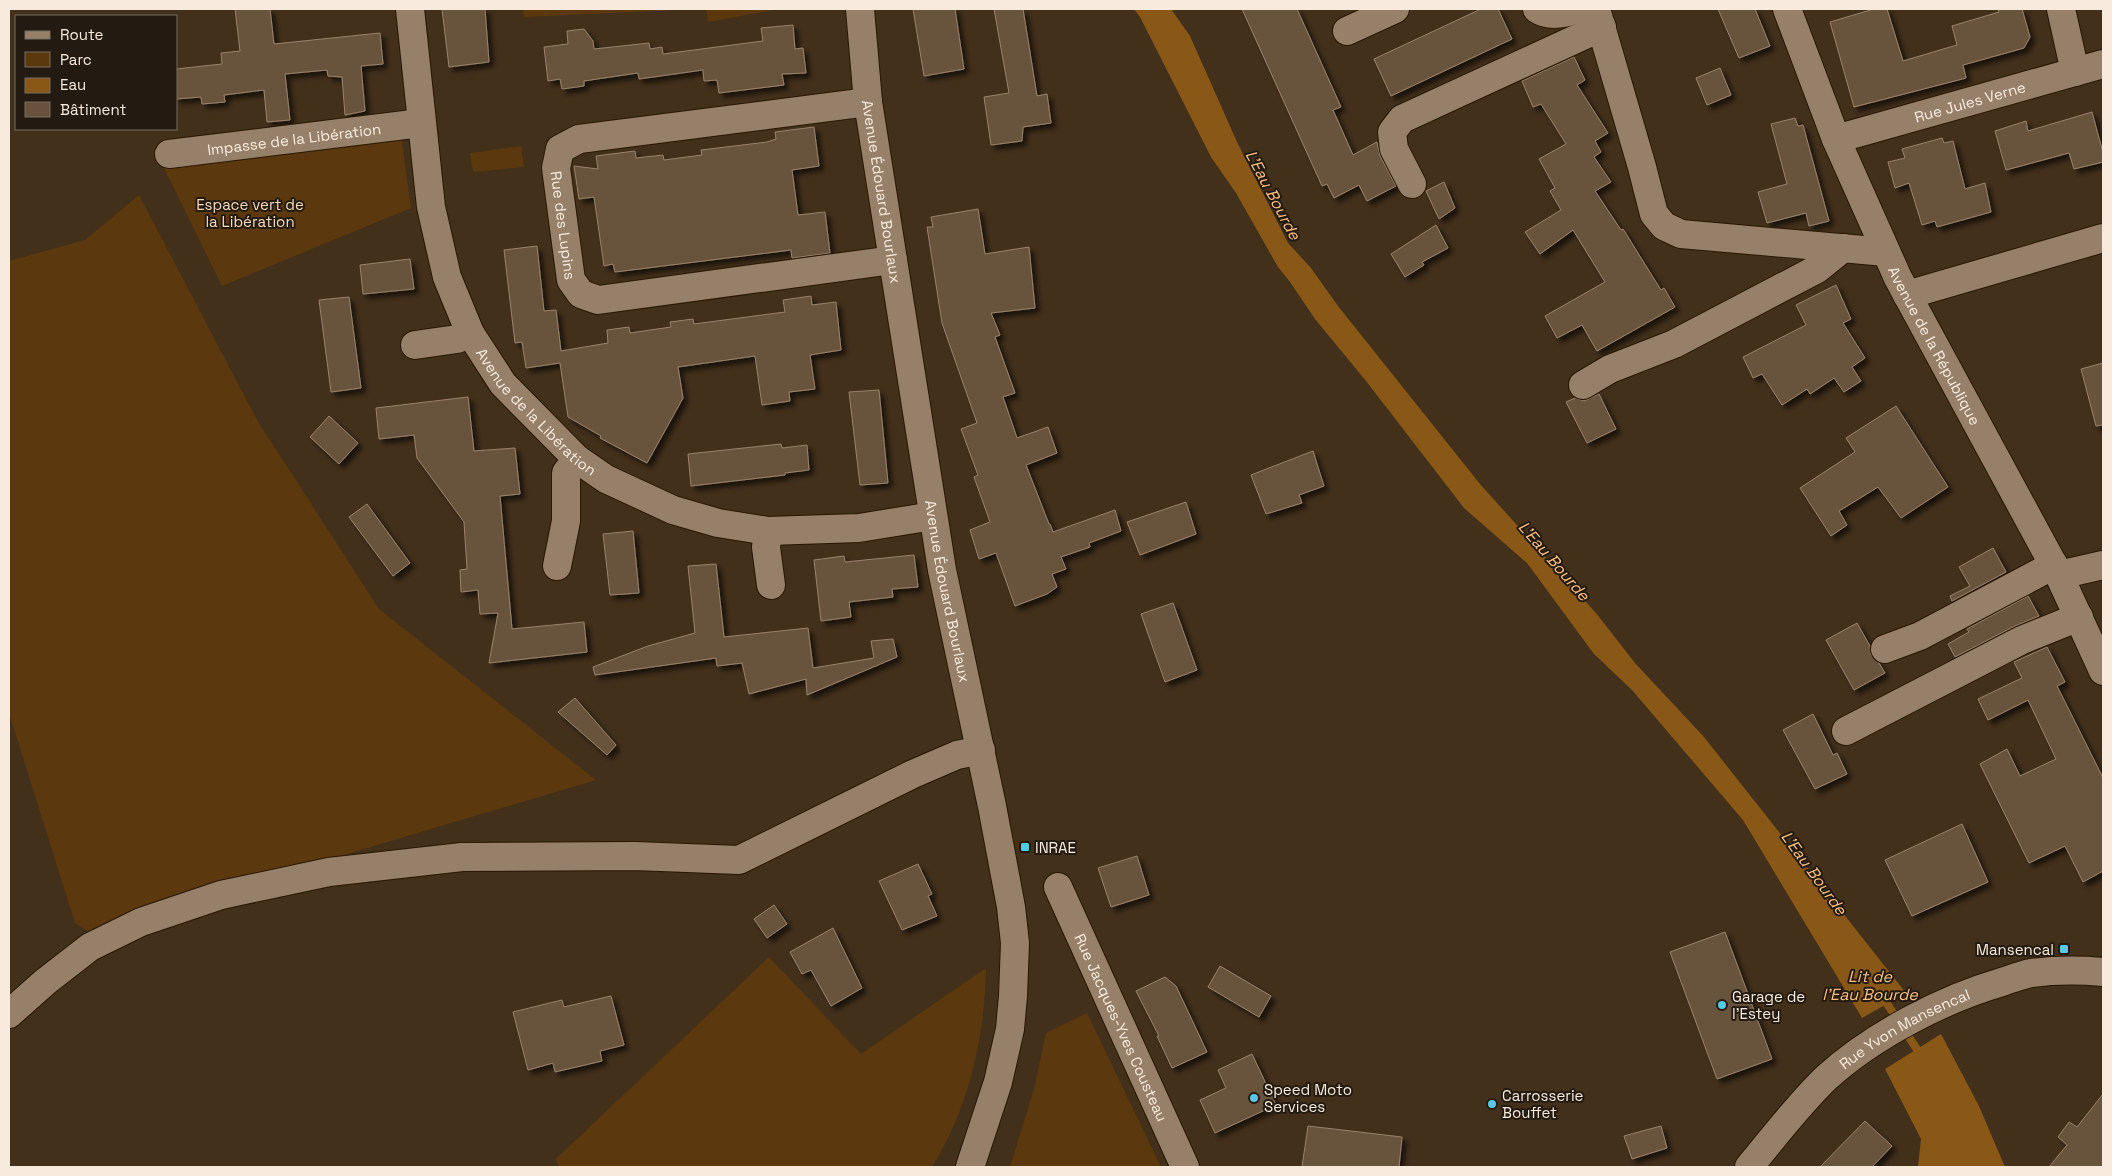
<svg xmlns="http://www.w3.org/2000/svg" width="2112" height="1176" font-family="'Space Grotesk',sans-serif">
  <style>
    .green { fill: #5b380d }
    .water { fill: #895716 }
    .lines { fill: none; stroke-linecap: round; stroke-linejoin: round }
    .stream { stroke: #895716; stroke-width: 8 }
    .building { fill: #68523d; stroke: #9a836c; filter: url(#shadow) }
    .minor-casing { stroke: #291703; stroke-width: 30 }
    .minor { stroke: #978069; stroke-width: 28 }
    .poi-dot { fill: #59c8e4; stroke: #231a11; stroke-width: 2 }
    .labels { text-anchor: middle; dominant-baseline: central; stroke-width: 4; stroke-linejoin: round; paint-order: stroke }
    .street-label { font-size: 15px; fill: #f8ebde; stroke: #231a11 }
    .park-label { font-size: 15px; fill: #fadbbd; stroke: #231a11 }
    .poi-label { font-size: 15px; fill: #f8ebde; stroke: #231a11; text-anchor: start }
    .water-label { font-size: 16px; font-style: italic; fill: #fdc182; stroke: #231a11 }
  </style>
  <defs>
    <filter id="shadow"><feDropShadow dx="4.5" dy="4.5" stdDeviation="2.5" flood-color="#0009"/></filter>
  </defs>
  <rect width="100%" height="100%" fill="#43301b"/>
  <!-- green -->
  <path class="green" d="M 523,9 L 701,9 L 524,17 Z
    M 706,9 L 779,9 L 708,22 Z
    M 401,135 L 411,208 L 222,286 L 164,168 Z
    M 521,146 L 524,167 L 473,172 L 470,153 Z
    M 139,195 L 257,420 L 379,609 L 596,780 L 88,931 L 75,923 L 9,713 L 9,261 L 85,240 Z
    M 769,957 L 861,1054 L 986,968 C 985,1037 969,1108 932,1167 L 559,1167 L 556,1159 Z
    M 1087,1013 L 1161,1167 L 1010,1167 L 1034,1089 L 1046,1033 Z"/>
  <!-- water -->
  <path class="water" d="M 1134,9 L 1171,9 L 1190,36 L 1237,142 L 1288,243 L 1311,268 L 1338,306 L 1480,484 L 1596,613 L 1635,663 L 1704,737 L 1906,993 L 1862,1018 L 1743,820 L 1632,690 L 1594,654 L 1527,563 L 1464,508 L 1366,381 L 1315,319 L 1290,282 L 1278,267 L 1236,193 L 1211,157 L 1140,17 Z
    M 1941,1034 L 1979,1106 L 2005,1167 L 1918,1167 L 1921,1139 L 1885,1069 Z"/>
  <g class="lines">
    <!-- stream -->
    <path class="stream" d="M 1882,996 L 1922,1057"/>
  </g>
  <!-- building -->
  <path class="building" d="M 235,9 L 270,9 L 274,44 L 380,33 L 383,64 L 361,66 L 365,111 L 345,115 L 342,77 L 328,76 L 327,70 L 285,74 L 290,120 L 267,122 L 264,90 L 224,95 L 225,102 L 202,104 L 201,97 L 176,99 L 176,69 L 222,64 L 221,53 L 240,51 Z
    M 442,9 L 485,9 L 489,62 L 449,67 Z
    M 913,9 L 955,9 L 964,69 L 924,76 Z
    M 994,9 L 1023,9 L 1037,96 L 1047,94 L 1051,123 L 1023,127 L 1022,141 L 991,145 L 984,97 L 1009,93 Z
    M 1242,9 L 1297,9 L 1341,107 L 1333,110 L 1353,155 L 1377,142 L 1380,156 L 1396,186 L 1367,201 L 1359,185 L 1334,198 L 1327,184 L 1322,186 Z
    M 1481,9 L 1498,9 L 1512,39 L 1391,96 L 1374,59 Z
    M 1718,9 L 1755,9 L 1770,46 L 1739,58 Z
    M 1874,9 L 1887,9 L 1903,61 L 1957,45 L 1952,26 L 1999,12 L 1998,9 L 2022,9 L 2030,37 L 2024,48 L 1963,65 L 1966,78 L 1854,107 L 1830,22 Z
    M 793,25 L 795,49 L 803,48 L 806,73 L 782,74 L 784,85 L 719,93 L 717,80 L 704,81 L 703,70 L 639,79 L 638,73 L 597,79 L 584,81 L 584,86 L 562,89 L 560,79 L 548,81 L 544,47 L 568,44 L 567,31 L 584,29 L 593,41 L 594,49 L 649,43 L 650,49 L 662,47 L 663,54 L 763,41 L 761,28 Z
    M 1574,57 L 1585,80 L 1577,85 L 1608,133 L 1595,141 L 1601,152 L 1594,157 L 1611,182 L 1595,191 L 1621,230 L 1623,229 L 1661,290 L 1664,288 L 1675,307 L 1597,351 L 1582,325 L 1557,338 L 1545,316 L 1605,282 L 1573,230 L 1540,254 L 1525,232 L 1561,210 L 1550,191 L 1555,188 L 1539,159 L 1566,144 L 1541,104 L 1533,107 L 1522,81 Z
    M 1720,68 L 1731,95 L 1707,105 L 1696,78 Z
    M 2092,112 L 2103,153 L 2103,162 L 2074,169 L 2069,153 L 2006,170 L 1995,131 L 2026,121 L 2028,131 Z
    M 1795,118 L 1798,126 L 1803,125 L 1829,221 L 1809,226 L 1806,213 L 1767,223 L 1758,192 L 1787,184 L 1771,124 Z
    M 814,127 L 819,166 L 792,170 L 798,215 L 825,212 L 830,253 L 792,258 L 791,250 L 615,272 L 613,264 L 604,266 L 594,197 L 579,199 L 574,166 L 598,169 L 596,156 L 635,151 L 636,158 L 663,155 L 664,160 L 702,155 L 701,150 L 767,142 L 776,139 L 775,132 Z
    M 1942,138 L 1944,143 L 1953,141 L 1965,189 L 1985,183 L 1991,212 L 1937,227 L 1935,221 L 1922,225 L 1909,183 L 1895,188 L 1888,162 L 1905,158 L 1902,149 Z
    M 1444,182 L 1455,208 L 1439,219 L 1426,191 Z
    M 978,209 L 985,254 L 1029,247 L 1035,308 L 991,313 L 1000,335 L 995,337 L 1015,393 L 1003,397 L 1017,438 L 1048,427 L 1057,453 L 1026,465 L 1049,524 L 1050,524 L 1053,532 L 1115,510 L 1121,531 L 1089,543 L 1090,547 L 1061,557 L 1066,569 L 1052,574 L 1057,587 L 1047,594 L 1015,606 L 996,553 L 979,559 L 970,530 L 990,522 L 974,477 L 978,475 L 961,429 L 977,423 L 942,323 L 927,227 L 933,227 L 931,217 Z
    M 1436,225 L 1448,248 L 1422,262 L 1424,265 L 1405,277 L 1391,254 Z
    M 537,246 L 544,311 L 556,310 L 561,351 L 608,343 L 607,330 L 629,327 L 630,333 L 671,327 L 670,322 L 693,319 L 694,324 L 785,312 L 783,300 L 811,296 L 812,305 L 836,302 L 841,350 L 810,355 L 815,389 L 789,392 L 790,401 L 762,405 L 755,356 L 678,367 L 683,398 L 647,463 L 600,438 L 601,436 L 568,417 L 560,363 L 526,368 L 522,342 L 515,343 L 504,250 Z
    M 410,259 L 414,289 L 363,294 L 360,265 Z
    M 1836,285 L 1851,319 L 1843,323 L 1865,358 L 1852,367 L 1861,381 L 1844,392 L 1834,378 L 1810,394 L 1807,389 L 1782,405 L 1762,374 L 1753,378 L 1743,357 L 1806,325 L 1796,305 Z
    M 349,297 L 361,388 L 331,392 L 319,300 Z
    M 2103,363 L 2103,425 L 2096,426 L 2081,369 Z
    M 879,390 L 888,483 L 860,485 L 849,392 Z
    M 1599,394 L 1616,429 L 1587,443 L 1566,402 L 1575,398 L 1584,401 Z
    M 468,397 L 474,451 L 515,448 L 520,494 L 500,496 L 512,629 L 584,622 L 587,652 L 489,663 L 498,613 L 480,614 L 478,590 L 461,592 L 460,570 L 467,569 L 464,522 L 417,458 L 414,435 L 379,439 L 376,408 Z
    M 1896,406 L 1948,487 L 1901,518 L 1878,487 L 1839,511 L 1847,525 L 1831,536 L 1800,488 L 1855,452 L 1846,438 Z
    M 329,416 L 358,443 L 339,464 L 310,437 Z
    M 781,444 L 782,448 L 807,445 L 809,470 L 785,473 L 785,475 L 691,486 L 688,454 Z
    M 1313,451 L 1324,486 L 1299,495 L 1302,503 L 1266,514 L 1251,475 Z
    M 1186,502 L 1196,534 L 1140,555 L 1127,522 Z
    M 367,504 L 410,563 L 393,576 L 349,517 Z
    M 633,531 L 639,593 L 610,595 L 603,534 Z
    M 1993,548 L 2006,572 L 1952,601 L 1950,596 L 1970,586 L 1959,567 Z
    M 914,555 L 918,587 L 892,589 L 893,597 L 849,602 L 851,617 L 821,621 L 814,560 L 844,556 L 845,562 Z
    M 716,564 L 724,637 L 808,628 L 813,668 L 874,658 L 871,641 L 893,639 L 897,657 L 807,695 L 806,679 L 749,694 L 742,663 L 717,666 L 716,658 L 595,675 L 593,667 L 648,646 L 695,633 L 688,566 Z
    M 2028,596 L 2039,616 L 2015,626 L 1955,657 L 1948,644 L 1969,632 L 1967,629 Z
    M 1173,603 L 1197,670 L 1165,682 L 1141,614 Z
    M 1857,623 L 1870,646 L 1871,655 L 1879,663 L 1885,673 L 1854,690 L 1826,640 Z
    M 2047,647 L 2065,682 L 2057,686 L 2103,778 L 2103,871 L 2083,882 L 2065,846 L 2029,863 L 1980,764 L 2007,749 L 2020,776 L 2056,759 L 2028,700 L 1988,720 L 1978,699 L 2022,678 L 2014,662 Z
    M 575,698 L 616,745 L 607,755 L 558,712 Z
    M 1813,714 L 1833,755 L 1837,753 L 1847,774 L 1815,789 L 1783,730 Z
    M 1962,824 L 1988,882 L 1912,916 L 1885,860 Z
    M 1137,856 L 1149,895 L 1111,907 L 1098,868 Z
    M 918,864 L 932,894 L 928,896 L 937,916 L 902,930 L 879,881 Z
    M 774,905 L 787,924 L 767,938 L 754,919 Z
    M 833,928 L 862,988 L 831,1006 L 811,970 L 802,974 L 790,952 Z
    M 1725,932 L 1772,1059 L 1717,1079 L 1670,952 Z
    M 1220,966 L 1271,996 L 1259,1017 L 1208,987 Z
    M 1165,977 L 1176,986 L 1207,1052 L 1172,1068 L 1157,1036 L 1159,1036 L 1136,991 Z
    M 611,996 L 624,1045 L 600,1051 L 602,1061 L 555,1072 L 553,1063 L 528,1070 L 513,1012 L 562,1000 L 564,1007 Z
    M 1252,1054 L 1276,1105 L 1215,1133 L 1200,1100 L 1226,1088 L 1218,1070 Z
    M 2103,1094 L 2103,1167 L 2049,1167 L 2067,1145 L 2058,1137 L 2069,1122 L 2077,1127 Z
    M 1865,1121 L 1892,1146 L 1872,1167 L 1820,1167 Z
    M 1308,1126 L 1402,1137 L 1399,1167 L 1302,1167 Z
    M 1661,1126 L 1667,1148 L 1632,1159 L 1624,1136 Z"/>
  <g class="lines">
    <defs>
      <g id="minor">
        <path id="s1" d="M 410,9 L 431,207 L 447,277 L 470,333 L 503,384 L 577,459 L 606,479 L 673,510 L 718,523 L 768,531 L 859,528 L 933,516"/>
        <path id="s2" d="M 860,9 L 868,102 L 942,570 L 992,806 L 1011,907 L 1015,943 L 1013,996 L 1010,1029 L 998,1082 L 970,1167"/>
        <path d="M 1537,9 C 1549,17 1564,14 1577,9"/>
        <path d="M 1596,9 L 1642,167 L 1654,214 L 1664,226 L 1681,234 L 1886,252"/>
        <path id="s3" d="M 1787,9 L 1836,139 L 1898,278 L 2059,575 L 2103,671"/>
        <path d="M 2061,9 L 2075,72"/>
        <path d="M 1347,31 L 1395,9"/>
        <path id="s4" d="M 868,102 L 579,139 L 560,149 L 556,168 L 571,280 L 581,294 L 598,300 L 893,260"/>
        <path id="s5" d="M 1836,139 L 2103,64"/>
        <path id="s6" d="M 169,154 L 421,123"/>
        <path d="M 1412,184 L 1394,149 L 1392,132 L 1402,119 L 1602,27"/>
        <path d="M 1907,295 L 2103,238"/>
        <path d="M 415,345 L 457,339 L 470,333"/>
        <path d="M 1583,385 L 1610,369 L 1674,344 L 1817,269 L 1843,248"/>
        <path d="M 768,531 L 766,547 L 771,585"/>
        <path d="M 557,566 L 566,521 L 566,473 L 577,459"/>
        <path d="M 2059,575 L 2103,565"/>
        <path d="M 1885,649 L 1920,636 L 2054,565"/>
        <path d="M 1846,731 L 2022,640 L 2079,617"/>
        <path id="s7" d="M 1058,887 L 1185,1167"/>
        <path d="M 9,1014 L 45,982 L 90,947 L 141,922 L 221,895 L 329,872 L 462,857 L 635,856 L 739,860 L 913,774 L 957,755 L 981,750"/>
        <path id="s8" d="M 1749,1167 C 1774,1137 1798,1105 1826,1078 C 1872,1036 1943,999 2002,982 C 2011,979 2021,975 2031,973 C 2055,970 2079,970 2103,972"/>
      </g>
    </defs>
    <!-- minor casing -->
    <use href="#minor" class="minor-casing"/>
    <!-- minor -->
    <use href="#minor" class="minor"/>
  </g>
  <!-- markers -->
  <g class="poi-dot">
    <rect x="1020" y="842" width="10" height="10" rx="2.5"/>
    <rect x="2059" y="944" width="10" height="10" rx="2.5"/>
    <circle cx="1722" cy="1005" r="5"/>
    <circle cx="1254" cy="1098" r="5"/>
    <circle cx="1492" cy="1104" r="5"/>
  </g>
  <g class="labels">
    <!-- street labels -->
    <g class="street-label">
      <text stroke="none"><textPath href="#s5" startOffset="139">Rue Jules Verne</textPath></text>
      <text stroke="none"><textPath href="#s6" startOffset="126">Impasse de la Libération</textPath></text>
      <text stroke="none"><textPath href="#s2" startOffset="184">Avenue Édouard Bourlaux</textPath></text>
      <text stroke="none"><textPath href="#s4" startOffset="390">Rue des Lupins</textPath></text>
      <text stroke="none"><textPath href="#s3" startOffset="368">Avenue de la République</textPath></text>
      <text stroke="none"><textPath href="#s1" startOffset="435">Avenue de la Libération</textPath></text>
      <text stroke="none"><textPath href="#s2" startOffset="589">Avenue Édouard Bourlaux</textPath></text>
      <text stroke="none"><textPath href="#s7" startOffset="154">Rue Jacques-Yves Cousteau</textPath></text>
      <text stroke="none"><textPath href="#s8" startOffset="211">Rue Yvon Mansencal</textPath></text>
    </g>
    <!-- park labels -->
    <g class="park-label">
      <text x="250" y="204">Espace vert de<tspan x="250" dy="17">la Libération</tspan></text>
    </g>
    <!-- poi labels -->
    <g class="poi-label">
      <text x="1035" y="847">INRAE</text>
      <text x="2054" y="949" text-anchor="end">Mansencal</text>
      <text x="1732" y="996">Garage de<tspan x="1732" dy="17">l’Estey</tspan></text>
      <text x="1264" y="1089">Speed Moto<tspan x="1264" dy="17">Services</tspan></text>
      <text x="1502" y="1095">Carrosserie<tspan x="1502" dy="17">Bouffet</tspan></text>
    </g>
    <!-- water labels -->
    <g class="water-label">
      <text transform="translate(1273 195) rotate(62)">L'Eau Bourde</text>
      <text transform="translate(1554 561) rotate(49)">L'Eau Bourde</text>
      <text transform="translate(1814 873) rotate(54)">L'Eau Bourde</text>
      <text x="1870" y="976">Lit de<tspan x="1870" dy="18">l'Eau Bourde</tspan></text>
    </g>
  </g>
  <!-- border -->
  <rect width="2112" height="1176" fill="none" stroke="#f8ebde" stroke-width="20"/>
  <!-- legend -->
  <rect x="15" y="15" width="162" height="115" fill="#231a11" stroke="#786e63"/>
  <rect x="25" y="31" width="25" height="8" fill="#978069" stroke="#786e63"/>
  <text x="60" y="40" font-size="15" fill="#f8ebde">Route</text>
  <rect x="25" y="52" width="25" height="15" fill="#5b380d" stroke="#786e63"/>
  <text x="60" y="65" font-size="15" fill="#f8ebde">Parc</text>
  <rect x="25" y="78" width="25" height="15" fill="#895716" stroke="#786e63"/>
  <text x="60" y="90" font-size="15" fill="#f8ebde">Eau</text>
  <rect x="25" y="102" width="25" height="15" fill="#68523d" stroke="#786e63"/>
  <text x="60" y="115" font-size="15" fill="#f8ebde">Bâtiment</text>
</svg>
